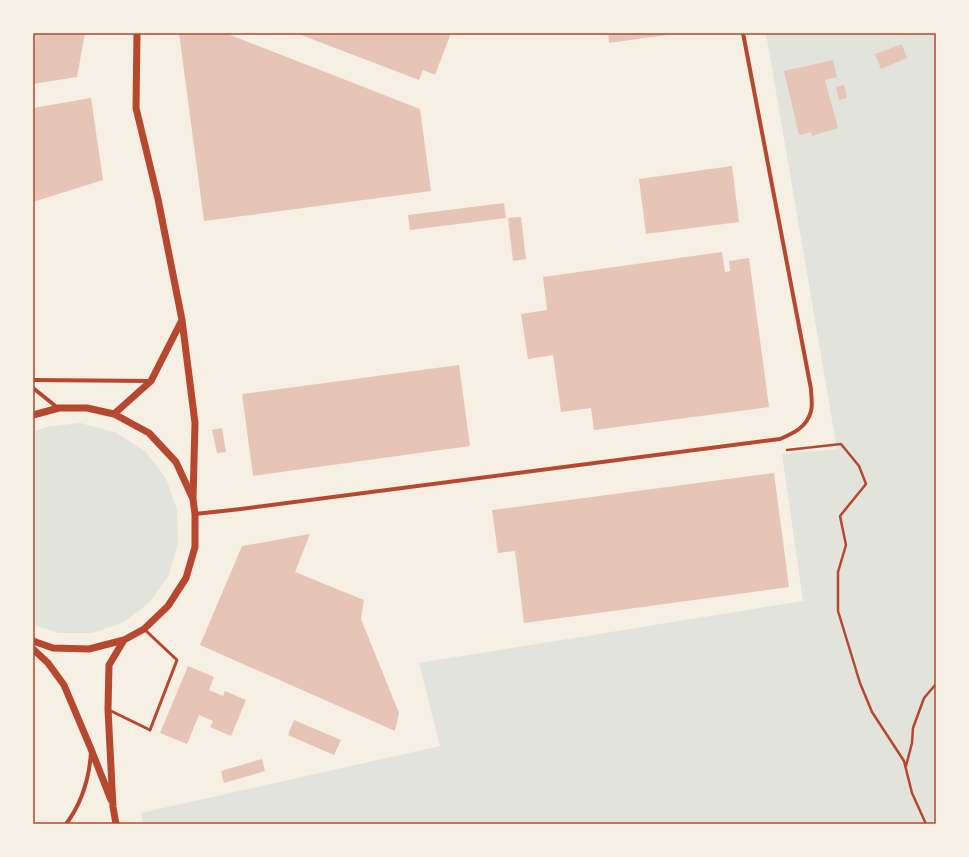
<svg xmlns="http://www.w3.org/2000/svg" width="969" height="857" font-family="'Crimson Pro',serif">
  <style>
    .green { fill: #e2e4dc }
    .building { fill: #e6c5b7 }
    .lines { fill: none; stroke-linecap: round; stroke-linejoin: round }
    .path { stroke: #b5482f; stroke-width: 2.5 }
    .service { stroke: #b5482f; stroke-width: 3 }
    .minor { stroke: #b5482f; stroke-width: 4 }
    .tertiary { stroke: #b5482f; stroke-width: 7 }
    .neatline { fill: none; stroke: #b5482f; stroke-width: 1.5 }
  </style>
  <rect width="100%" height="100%" fill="#f6efe4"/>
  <!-- green -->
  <path class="green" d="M 766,33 L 936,33 L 936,824 L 143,824 L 141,813 L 440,746 L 419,663 L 803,601 L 782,454 L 837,449 Z
    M 80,423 L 115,432 L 146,452 L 166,478 L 177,509 L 178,543 L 169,575 L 150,602 L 124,622 L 92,633 L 59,633 L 33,625 L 33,433 L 45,427 Z"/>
  <!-- building -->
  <path class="building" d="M 33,33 L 85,33 L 77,77 L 33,84 Z
    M 179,33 L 225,33 L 420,109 L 431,191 L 204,221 Z
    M 296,33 L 451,33 L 435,75 L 423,70 L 419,80 Z
    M 608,33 L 673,33 L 673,34 L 609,43 Z
    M 902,44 L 907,58 L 881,69 L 875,54 Z
    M 833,60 L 837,77 L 825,80 L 838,128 L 812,136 L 811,132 L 799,135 L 784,71 Z
    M 844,85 L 847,98 L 839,100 L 836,87 Z
    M 91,98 L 103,180 L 33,202 L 33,108 Z
    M 732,166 L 739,222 L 646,234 L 639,179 Z
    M 504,203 L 506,218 L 410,230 L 408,215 Z
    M 521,217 L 526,259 L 513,261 L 508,218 Z
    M 722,252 L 725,272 L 730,271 L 729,261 L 749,258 L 769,407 L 594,430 L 591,408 L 561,412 L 553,355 L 528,359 L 521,314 L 547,310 L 543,277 Z
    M 459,365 L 470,446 L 253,476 L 242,394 Z
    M 222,428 L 226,452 L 217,453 L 212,430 Z
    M 774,473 L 789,587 L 524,623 L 515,551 L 498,553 L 492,510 Z
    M 310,534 L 295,572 L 364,600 L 361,619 L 399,713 L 395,731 L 200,645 L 242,546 Z
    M 188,666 L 214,677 L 209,690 L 223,696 L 225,691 L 246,700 L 231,736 L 210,727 L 213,721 L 199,715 L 187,744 L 160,733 Z
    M 294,720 L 341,740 L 334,755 L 288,735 Z
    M 262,759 L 265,771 L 224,783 L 221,771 Z"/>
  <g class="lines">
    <!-- path -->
    <path class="path" d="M 787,450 L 841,444 L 859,466 L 866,484 L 840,516 L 846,545 L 838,572 L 838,611 L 860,683 L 872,712 L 904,761 L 912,793 L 926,824
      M 906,766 L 912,743 L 913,728 L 924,698 L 936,684"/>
    <!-- service -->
    <path class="service" d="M 109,710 L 150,730 L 177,660 L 144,629"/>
    <!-- minor -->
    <path class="minor" d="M 33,380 L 151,381
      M 33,388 L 58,408
      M 195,514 L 241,509 L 780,439 C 794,433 807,427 811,411 C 813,405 811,396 811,389 L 743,33
      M 66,824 C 82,803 89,779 91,753"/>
    <!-- tertiary -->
    <path class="tertiary" d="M 137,33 L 136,108 L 158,199 L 182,320 L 195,423 L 193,499
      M 114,414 L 151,381 L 182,320
      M 33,415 L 59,408 L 87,408 L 114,414 L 149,433 L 176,462 L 193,499 L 195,514 L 195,547 L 186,578 L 168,606 L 144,629 L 124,640 L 89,649 L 53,648 L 33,641
      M 33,649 L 48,663 L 64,685 L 91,749 L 111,800
      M 116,824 L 113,807 L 108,709 L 109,665 L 124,640"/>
  </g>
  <!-- border -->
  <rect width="969" height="857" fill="none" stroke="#f6efe4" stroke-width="68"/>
  <rect x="34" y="34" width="901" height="789" class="neatline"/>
</svg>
